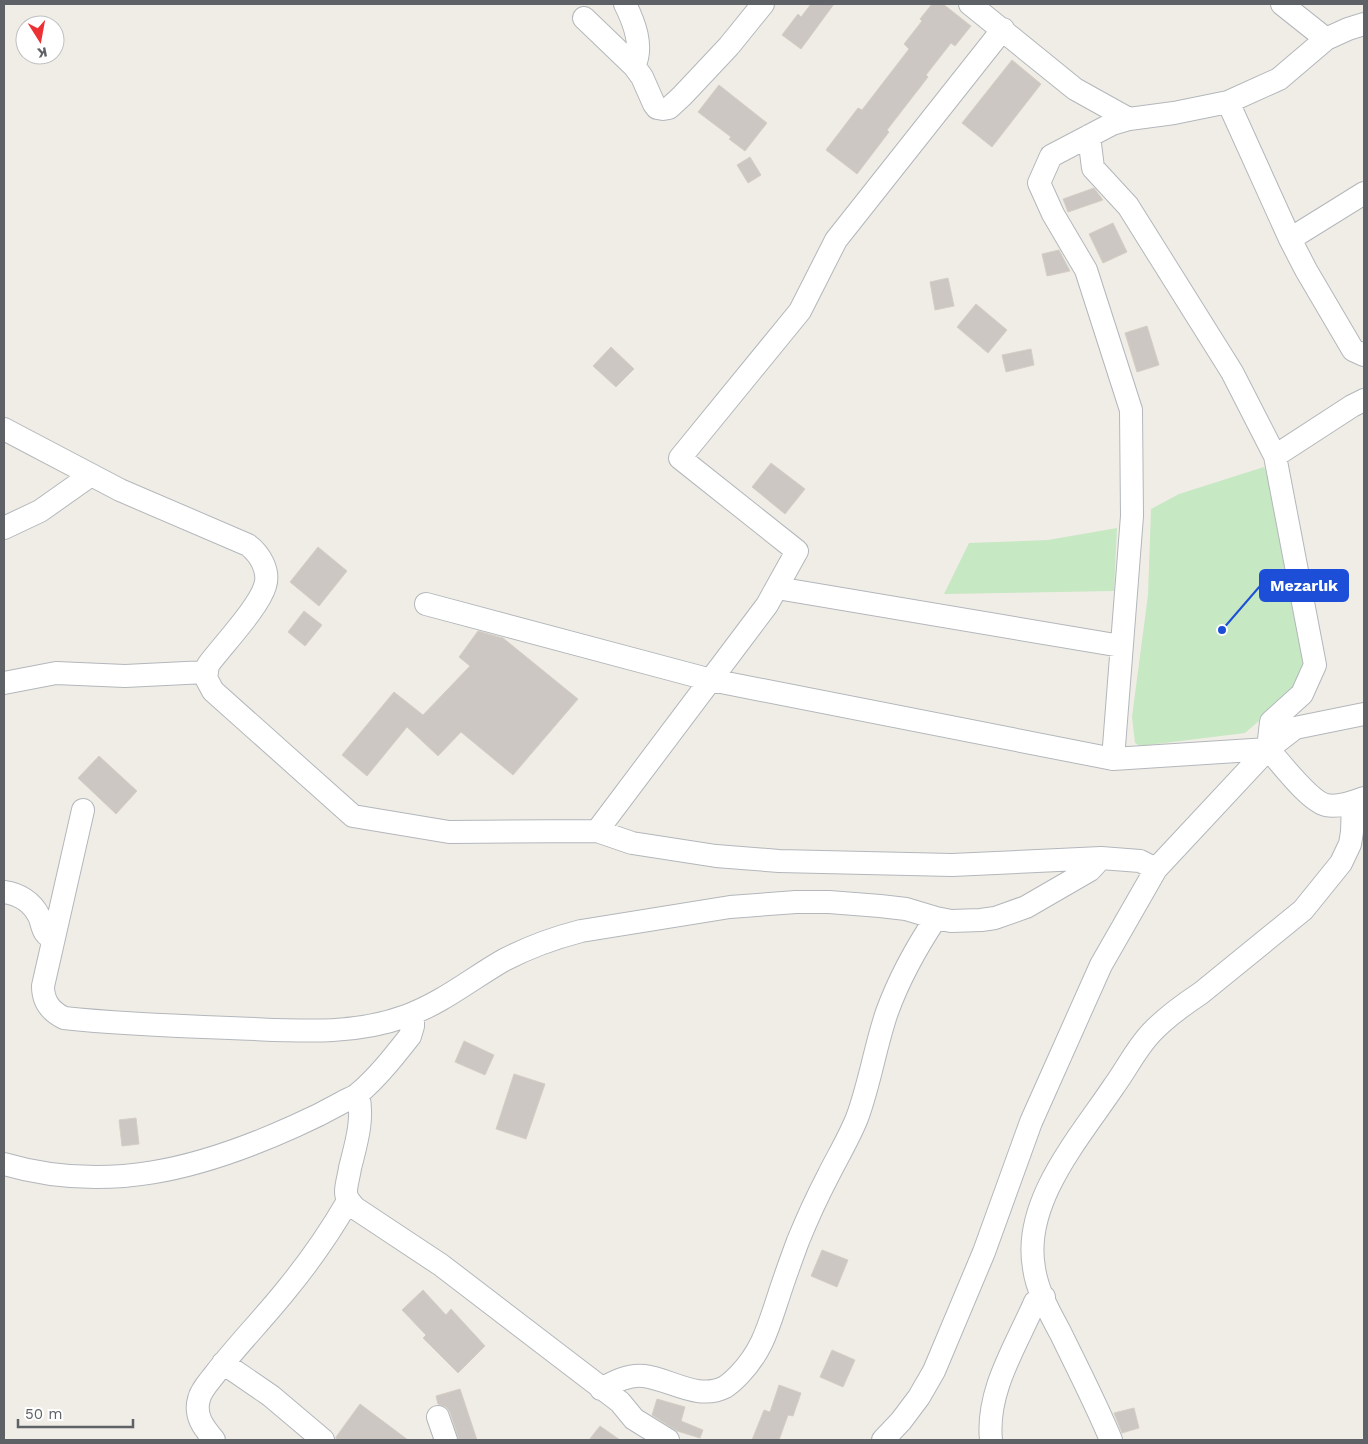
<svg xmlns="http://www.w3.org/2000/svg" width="1368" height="1444" font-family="'Work Sans',sans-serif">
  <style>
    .green { fill: #c6e8c3 }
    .building { fill: #ccc7c3; stroke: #d5cec4 }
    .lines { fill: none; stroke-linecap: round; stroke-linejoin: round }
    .minor-casing { stroke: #b3b7bb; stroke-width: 24 }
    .minor { stroke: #fff; stroke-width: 22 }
    .leader { fill: none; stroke: #1d4ed8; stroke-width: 2 }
    .callout-dot { fill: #1d4ed8; stroke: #fff; stroke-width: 2 }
    .callout { fill: #1d4ed8; stroke: #1d4ed8; stroke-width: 2 }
    .callout-label { font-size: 16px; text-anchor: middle; font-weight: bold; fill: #fff }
  </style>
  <rect width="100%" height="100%" fill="#f0ede6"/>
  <!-- green -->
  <path class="green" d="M 1264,467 L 1272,488 L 1306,660 L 1299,681 L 1284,699 L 1245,733 L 1140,746 L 1135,743 L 1132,717 L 1148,595 L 1151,509 L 1179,494 Z
    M 1117,528 L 1114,591 L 944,594 L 969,543 L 1048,540 Z"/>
  <!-- building -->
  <path class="building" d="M 811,4 L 834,4 L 801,49 L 782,35 L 798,14 L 801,17 Z
    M 932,4 L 943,4 L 971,26 L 955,46 L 951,43 L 926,75 L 928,77 L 887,130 L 889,132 L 857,174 L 826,150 L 858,108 L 862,110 L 909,49 L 904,44 L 922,21 L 920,19 Z
    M 1012,60 L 1041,84 L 992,147 L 962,123 Z
    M 719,85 L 767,123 L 745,151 L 729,139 L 731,137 L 698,112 Z
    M 750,157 L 761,175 L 748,183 L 737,165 Z
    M 1094,188 L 1103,200 L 1068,212 L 1063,199 Z
    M 1113,223 L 1127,252 L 1103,263 L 1089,234 Z
    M 1059,250 L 1070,271 L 1047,276 L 1042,254 Z
    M 948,278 L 954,306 L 935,310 L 930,282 Z
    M 976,304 L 1007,330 L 988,353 L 957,327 Z
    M 1147,326 L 1159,365 L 1137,372 L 1125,333 Z
    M 611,347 L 634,369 L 616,387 L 593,366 Z
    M 1031,349 L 1034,365 L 1006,372 L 1002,355 Z
    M 771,463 L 805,489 L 785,514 L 752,487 Z
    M 318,547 L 347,571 L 319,606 L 290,582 Z
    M 304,611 L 322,625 L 305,646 L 288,632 Z
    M 478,631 L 503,638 L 578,699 L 513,775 L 461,732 L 438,756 L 407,727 L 367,776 L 342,755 L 394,692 L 423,715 L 470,666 L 459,657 Z
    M 99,756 L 137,791 L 116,814 L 78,778 Z
    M 464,1041 L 494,1055 L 485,1075 L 455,1062 Z
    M 514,1074 L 545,1084 L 526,1139 L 496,1129 Z
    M 136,1118 L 139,1144 L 122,1146 L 119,1120 Z
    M 822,1250 L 848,1260 L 837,1287 L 811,1276 Z
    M 423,1290 L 446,1315 L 451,1309 L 485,1346 L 458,1373 L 423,1338 L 426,1335 L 402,1310 Z
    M 832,1350 L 855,1360 L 843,1387 L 820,1377 Z
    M 779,1385 L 801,1393 L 793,1416 L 788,1415 L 779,1440 L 752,1440 L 764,1410 L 770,1412 Z
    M 460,1389 L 477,1440 L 459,1440 L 450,1412 L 446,1407 L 438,1404 L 436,1396 Z
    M 657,1399 L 685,1407 L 681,1421 L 703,1430 L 700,1438 L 677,1431 L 652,1415 Z
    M 360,1404 L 408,1440 L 336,1440 L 336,1437 Z
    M 1134,1408 L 1139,1428 L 1122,1433 L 1114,1413 Z
    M 600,1426 L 620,1440 L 589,1440 Z"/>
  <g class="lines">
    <defs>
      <path id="minor" d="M 625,4 C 634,22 644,47 634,66
        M 970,4 L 1075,89 L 1129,119
        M 1282,4 L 1326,39
        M 584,18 L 634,66 L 642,77 L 654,104 L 657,108 L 663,109 L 669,108 L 682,96 L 729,46 L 763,4
        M 1364,24 L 1348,29 L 1326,39 L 1279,79 L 1228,102 L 1174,113 L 1129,119 L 1112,124 L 1051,156 L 1039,183 L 1053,214 L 1086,270 L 1131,410 L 1132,516 L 1113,759 L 1268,749 C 1281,763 1309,801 1326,805 C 1338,808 1353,802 1364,798
        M 1003,29 L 836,240 L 800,311 L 680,458 L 797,551 L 767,605 L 597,831 L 632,843 L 716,856 L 779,861 L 952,865 L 1101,858 L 1140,861 L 1156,869 L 1268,749
        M 1228,102 L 1290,239 L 1306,270 L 1353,350 L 1364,355
        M 1089,136 L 1093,168 L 1128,206 L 1232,372 L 1275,456 L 1315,665 L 1302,694 L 1271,722 L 1268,749 L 1295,728 L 1364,714
        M 1290,239 L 1364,193
        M 4,429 L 120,490 L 248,545 C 260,554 270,571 265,586 C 259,607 222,646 208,665 L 206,678 L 213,691 L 353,816 L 449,832 L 597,831
        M 1275,456 L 1352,406 L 1364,400
        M 4,528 L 40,511 L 91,475
        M 777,588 L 1121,646
        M 426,604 L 711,680 L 1113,759
        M 4,683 L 56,673 L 125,676 L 206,672
        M 83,810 L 43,986 C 43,1001 50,1011 64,1018 C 119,1024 174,1026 230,1028 C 290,1030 349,1037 406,1016 C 442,1003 471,979 504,960 C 529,947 554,938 581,931 L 730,907 L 796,902 L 829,902 L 880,906 L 906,909 L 936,918 L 951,921 L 981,920 L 995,918 L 1026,907 L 1090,870 L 1101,858
        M 4,892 C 19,894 32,902 39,916 C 43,925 42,935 53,938
        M 358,1094 C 364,1119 356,1144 350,1168 C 349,1176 346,1184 346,1192 C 346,1199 351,1203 355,1208 L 441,1265 L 620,1402 L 634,1419 L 668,1440
        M 4,1164 C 107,1194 200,1169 295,1126 C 311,1119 327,1111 343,1102 C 348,1099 355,1097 359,1093 C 378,1077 395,1055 410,1036 L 413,1026 L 413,1014
        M 223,1363 L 271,1396 L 323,1440
        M 601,1389 C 614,1382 629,1374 644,1376 C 670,1379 698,1401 725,1387 C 730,1384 735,1379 739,1375 C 762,1351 768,1328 778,1298 C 784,1279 791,1260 798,1241 C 807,1219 817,1197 828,1176 C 838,1156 849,1138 857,1118 C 870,1083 875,1047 887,1012 C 899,979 916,948 936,918
        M 438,1417 L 446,1440
        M 214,1440 C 204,1428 194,1416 199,1399 C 201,1390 209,1382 215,1374 C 238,1344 264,1318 287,1289 C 310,1261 330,1232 348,1201
        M 883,1440 L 901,1421 L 919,1397 L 934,1371 L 984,1252 L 1031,1122 L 1101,965 L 1156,869
        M 991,1440 C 986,1391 1016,1346 1035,1302 L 1044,1297
        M 1111,1440 C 1096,1404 1078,1369 1061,1334 C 1050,1313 1037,1291 1034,1268 C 1022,1202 1080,1137 1114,1086 C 1127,1068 1136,1049 1151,1033 C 1166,1017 1183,1005 1201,993 L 1303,910 L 1341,863 L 1350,844 L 1352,832 L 1353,802"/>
    </defs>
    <!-- minor casing -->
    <use href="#minor" class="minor-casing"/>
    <!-- minor -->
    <use href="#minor" class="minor"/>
  </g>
  <!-- callouts -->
  <path class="leader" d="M1222 630L1260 586"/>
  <circle class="callout-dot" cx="1222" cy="630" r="5"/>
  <rect class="callout" x="1260" y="570" width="88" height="31" rx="5"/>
  <g class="callout-label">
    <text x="1304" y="591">Mezarlık</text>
  </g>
  <!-- border -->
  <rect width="1368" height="1444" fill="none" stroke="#5e6267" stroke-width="10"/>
  <!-- north arrow -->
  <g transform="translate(40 40) rotate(169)"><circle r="24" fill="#ffffff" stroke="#bfc0c2"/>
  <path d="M0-4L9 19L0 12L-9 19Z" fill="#ec3034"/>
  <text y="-8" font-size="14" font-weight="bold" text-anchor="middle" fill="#5e6267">K</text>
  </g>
  <!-- scale -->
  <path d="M18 1419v8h115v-8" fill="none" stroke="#5e6267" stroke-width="2.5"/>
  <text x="25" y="1419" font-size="15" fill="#5e6267" stroke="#ffffff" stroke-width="4" paint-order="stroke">50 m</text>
</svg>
